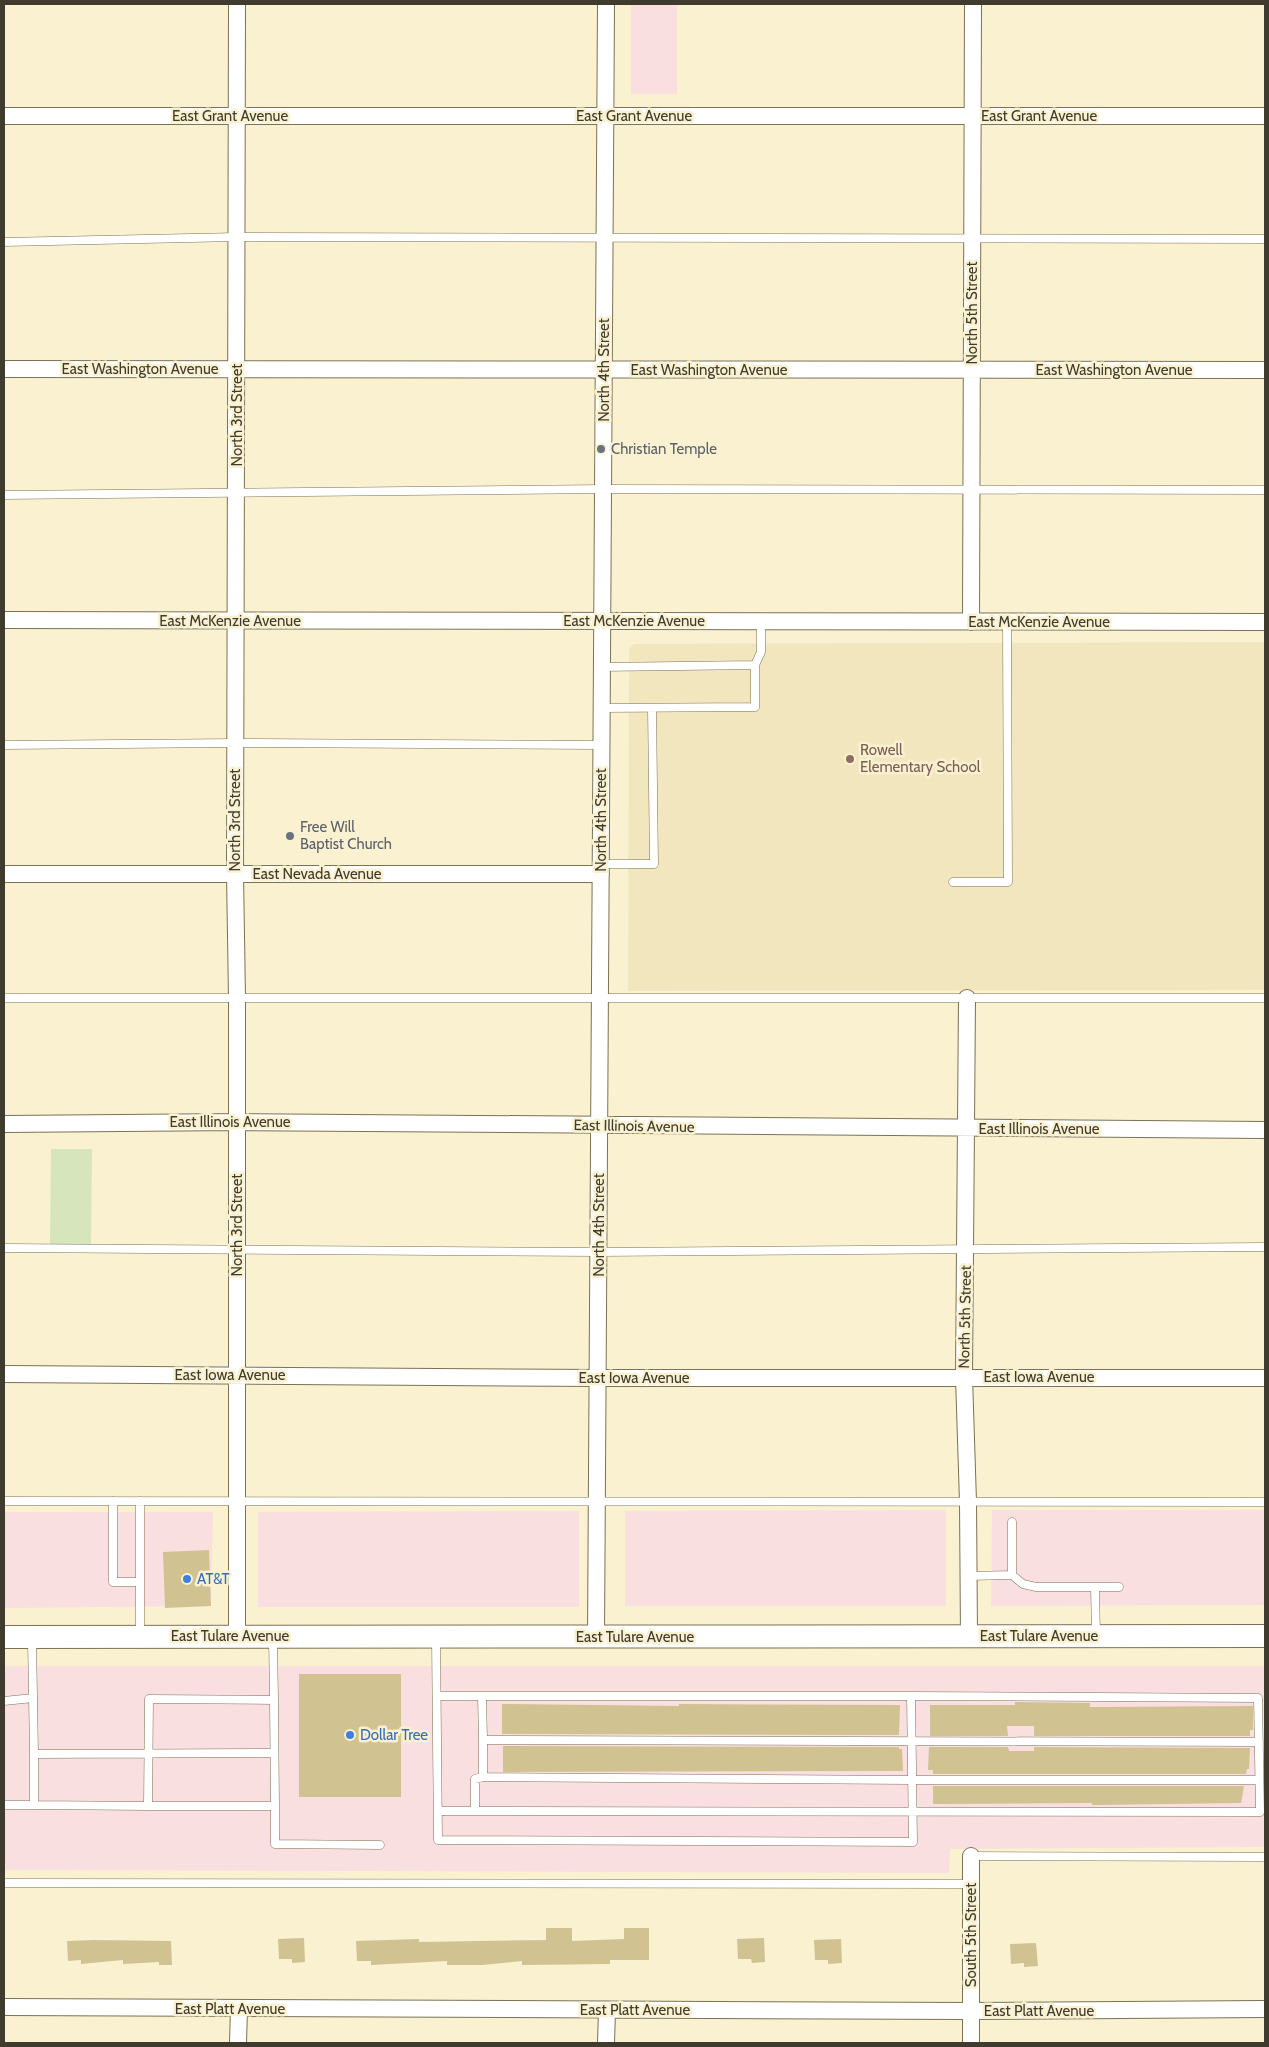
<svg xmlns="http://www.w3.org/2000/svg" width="1269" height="2047" font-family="Cabin,sans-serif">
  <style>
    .commercial { fill: #fadfe1 }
    .built { fill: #f1e6be }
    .green { fill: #d6e5bc }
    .building { fill: #d1c291 }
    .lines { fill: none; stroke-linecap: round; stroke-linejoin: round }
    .service-casing { stroke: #7b7255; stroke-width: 9 }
    .minor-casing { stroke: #7b7255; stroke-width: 18 }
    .secondary-casing { stroke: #7b7255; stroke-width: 24 }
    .service { stroke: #fff; stroke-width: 8 }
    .minor { stroke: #fff; stroke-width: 16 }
    .secondary { stroke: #fff; stroke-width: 22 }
    .worship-dot { fill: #6b7280; stroke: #faf1d0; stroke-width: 2 }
    .education-dot { fill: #8d6e63; stroke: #faf1d0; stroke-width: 2 }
    .shop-dot { fill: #3f7fe0; stroke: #faf1d0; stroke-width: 2 }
    .labels { text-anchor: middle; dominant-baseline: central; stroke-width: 5; stroke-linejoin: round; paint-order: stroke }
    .street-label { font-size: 15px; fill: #3f3b2e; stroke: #faf1d0 }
    .worship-label { font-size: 15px; fill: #5b616d; stroke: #faf1d0; text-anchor: start }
    .education-label { font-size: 15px; fill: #785e54; stroke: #faf1d0; text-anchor: start }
    .shop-label { font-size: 15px; fill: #366cbe; stroke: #faf1d0; text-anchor: start }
  </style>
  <rect width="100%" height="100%" fill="#faf1d0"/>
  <!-- commercial -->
  <path class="commercial" d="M 631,4 L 677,4 L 677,94 L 631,94 Z
    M 946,1510 L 946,1606 L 625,1606 L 625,1511 Z
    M 992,1510 L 1265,1510 L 1265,1605 L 991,1606 Z
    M 579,1511 L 579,1607 L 258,1607 L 258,1512 Z
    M 4,1512 L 213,1512 L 211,1606 L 4,1608 Z
    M 4,1666 L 1265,1666 L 1265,1847 L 950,1849 L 949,1873 L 4,1870 Z"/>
  <!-- built -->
  <path class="built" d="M 1265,642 L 1265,990 L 628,991 L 629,650 L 631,646 L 635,644 Z"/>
  <!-- green -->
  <path class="green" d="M 51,1149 L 92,1149 L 91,1245 L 50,1245 Z"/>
  <!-- building -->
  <path class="building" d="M 209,1550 L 211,1606 L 165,1608 L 163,1552 Z
    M 299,1674 L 401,1674 L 401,1797 L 299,1797 Z
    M 1015,1702 L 1090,1703 L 1090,1707 L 1253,1706 L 1253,1730 L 1250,1730 L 1250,1736 L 1034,1736 L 1034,1726 L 1007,1726 L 1008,1736 L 930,1736 L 930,1705 L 1015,1705 Z
    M 502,1704 L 679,1706 L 679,1704 L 900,1705 L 899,1735 L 502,1734 Z
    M 503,1746 L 899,1747 L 899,1749 L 902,1749 L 903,1771 L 503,1772 Z
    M 929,1747 L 1008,1747 L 1009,1751 L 1034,1751 L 1034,1747 L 1250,1748 L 1249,1769 L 1247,1769 L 1246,1774 L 933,1774 L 933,1770 L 928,1770 Z
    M 933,1786 L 1244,1786 L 1241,1803 L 1092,1805 L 1092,1803 L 933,1804 Z
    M 546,1928 L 572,1928 L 572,1941 L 624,1939 L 624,1928 L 649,1928 L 649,1960 L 610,1960 L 610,1964 L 522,1965 L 522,1961 L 483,1965 L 447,1965 L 447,1961 L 371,1965 L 371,1961 L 357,1961 L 356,1941 L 419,1939 L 419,1942 L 546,1940 Z
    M 304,1938 L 305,1962 L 292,1963 L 292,1959 L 279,1959 L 278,1939 Z
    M 764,1938 L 765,1962 L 752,1963 L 751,1959 L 738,1959 L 737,1939 Z
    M 841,1939 L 842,1963 L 828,1964 L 828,1960 L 815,1960 L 814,1940 Z
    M 94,1940 L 171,1941 L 172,1965 L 159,1965 L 159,1962 L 123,1964 L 123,1960 L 81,1964 L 81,1960 L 68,1961 L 67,1941 Z
    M 1036,1943 L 1038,1966 L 1024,1967 L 1024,1963 L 1011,1964 L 1010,1944 Z"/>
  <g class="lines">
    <defs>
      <path id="service" d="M 4,242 L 237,237 L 1265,239
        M 4,495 L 603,489 L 1265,490
        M 602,667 L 755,665
        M 602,708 L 755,707 L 755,665 L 761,652 L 761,622
        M 4,745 L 236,743 L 601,745
        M 601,864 L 654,864 L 652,708
        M 953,882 L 1008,882 L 1007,622
        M 4,998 L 1265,998
        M 4,1248 L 599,1252 L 1265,1247
        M 4,1501 L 1265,1502
        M 113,1501 L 113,1582 L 140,1582
        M 140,1501 L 140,1634
        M 1012,1575 L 1023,1584 L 1036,1587 L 1119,1587
        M 969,1576 L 1012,1575 L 1012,1522
        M 1095,1587 L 1096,1635
        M 32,1639 L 34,1754
        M 273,1639 L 274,1700
        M 436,1639 L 438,1840 L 913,1842 C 912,1793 912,1745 911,1696 L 1258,1698 L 1260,1812 L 438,1811
        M 437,1696 L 911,1696
        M 482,1696 L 483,1740
        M 149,1699 L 274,1700 L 275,1806 L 148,1806 Z
        M 4,1701 L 33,1698
        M 483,1777 L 483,1740 L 1259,1742
        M 4,1805 L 34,1805 L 34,1754 L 274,1753
        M 34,1805 L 148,1806
        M 275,1806 L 275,1844 L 380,1845
        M 475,1811 L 475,1779 L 483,1777 L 912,1780 L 1259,1780
        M 971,1856 L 1265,1857
        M 4,1883 L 971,1884"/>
      <path id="minor" d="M 237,4 L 235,874 L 237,998 L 237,1636
        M 4,116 L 1265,116
        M 4,369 L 1265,370
        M 4,620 L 1265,622
        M 971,622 L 973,4
        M 4,874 L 601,874
        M 967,998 L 964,1377 L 968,1502 L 969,1636
        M 4,1124 L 237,1122 L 1265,1130
        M 4,1374 L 598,1378 L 1265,1378
        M 596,1637 L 606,4
        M 971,1856 L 971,2043
        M 4,2007 L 972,2011 L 1265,2009
        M 238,2043 L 239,2009
        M 606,2043 L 607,2010"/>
      <path id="secondary" d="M 4,1637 L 1265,1636"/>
    </defs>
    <!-- service casing -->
    <use href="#service" class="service-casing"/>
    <!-- minor casing -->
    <use href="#minor" class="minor-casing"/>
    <!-- secondary casing -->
    <use href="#secondary" class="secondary-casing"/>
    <!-- service -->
    <use href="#service" class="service"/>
    <!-- minor -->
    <use href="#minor" class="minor"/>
    <!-- secondary -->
    <use href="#secondary" class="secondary"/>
  </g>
  <!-- markers -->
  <g class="worship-dot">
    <circle cx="601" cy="449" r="5"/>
    <circle cx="290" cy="836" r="5"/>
  </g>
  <circle class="education-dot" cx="850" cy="759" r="5"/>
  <g class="shop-dot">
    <circle cx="187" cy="1579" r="5"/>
    <circle cx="350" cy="1735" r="5"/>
  </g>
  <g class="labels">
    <!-- street labels -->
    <g class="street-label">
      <text x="230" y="116">East Grant Avenue</text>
      <text x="634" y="116">East Grant Avenue</text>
      <text x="1039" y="116">East Grant Avenue</text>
      <text transform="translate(972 313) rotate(-90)">North 5th Street</text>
      <text x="140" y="369">East Washington Avenue</text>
      <text transform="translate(604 370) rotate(-90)">North 4th Street</text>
      <text x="709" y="370">East Washington Avenue</text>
      <text x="1114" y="370">East Washington Avenue</text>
      <text transform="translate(237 415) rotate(-90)">North 3rd Street</text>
      <text x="230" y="621">East McKenzie Avenue</text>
      <text x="634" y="621">East McKenzie Avenue</text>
      <text x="1039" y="622">East McKenzie Avenue</text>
      <text transform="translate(235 820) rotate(-90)">North 3rd Street</text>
      <text transform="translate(601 820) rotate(-90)">North 4th Street</text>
      <text x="317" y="874">East Nevada Avenue</text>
      <text x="230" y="1122">East Illinois Avenue</text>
      <text transform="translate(634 1126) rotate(1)">East Illinois Avenue</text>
      <text x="1039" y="1129">East Illinois Avenue</text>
      <text transform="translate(237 1225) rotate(-90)">North 3rd Street</text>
      <text transform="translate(599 1225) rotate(-90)">North 4th Street</text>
      <text transform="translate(965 1317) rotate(-89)">North 5th Street</text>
      <text x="230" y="1375">East Iowa Avenue</text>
      <text x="1039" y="1377">East Iowa Avenue</text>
      <text x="634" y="1378">East Iowa Avenue</text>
      <text x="230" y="1636">East Tulare Avenue</text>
      <text x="1039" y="1636">East Tulare Avenue</text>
      <text x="635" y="1637">East Tulare Avenue</text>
      <text transform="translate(971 1935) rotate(-90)">South 5th Street</text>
      <text x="230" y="2009">East Platt Avenue</text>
      <text x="635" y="2010">East Platt Avenue</text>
      <text x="1039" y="2011">East Platt Avenue</text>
    </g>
    <!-- worship labels -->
    <g class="worship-label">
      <text x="611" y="449">Christian Temple</text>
      <text x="300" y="827">Free Will<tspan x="300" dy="17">Baptist Church</tspan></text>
    </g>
    <!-- education labels -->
    <g class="education-label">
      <text x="860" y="750">Rowell<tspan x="860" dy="17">Elementary School</tspan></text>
    </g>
    <!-- shop labels -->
    <g class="shop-label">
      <text x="197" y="1579">AT&amp;T</text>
      <text x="360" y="1735">Dollar Tree</text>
    </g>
  </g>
  <!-- border -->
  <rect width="1269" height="2047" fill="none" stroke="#3f3b2e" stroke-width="10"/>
</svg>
